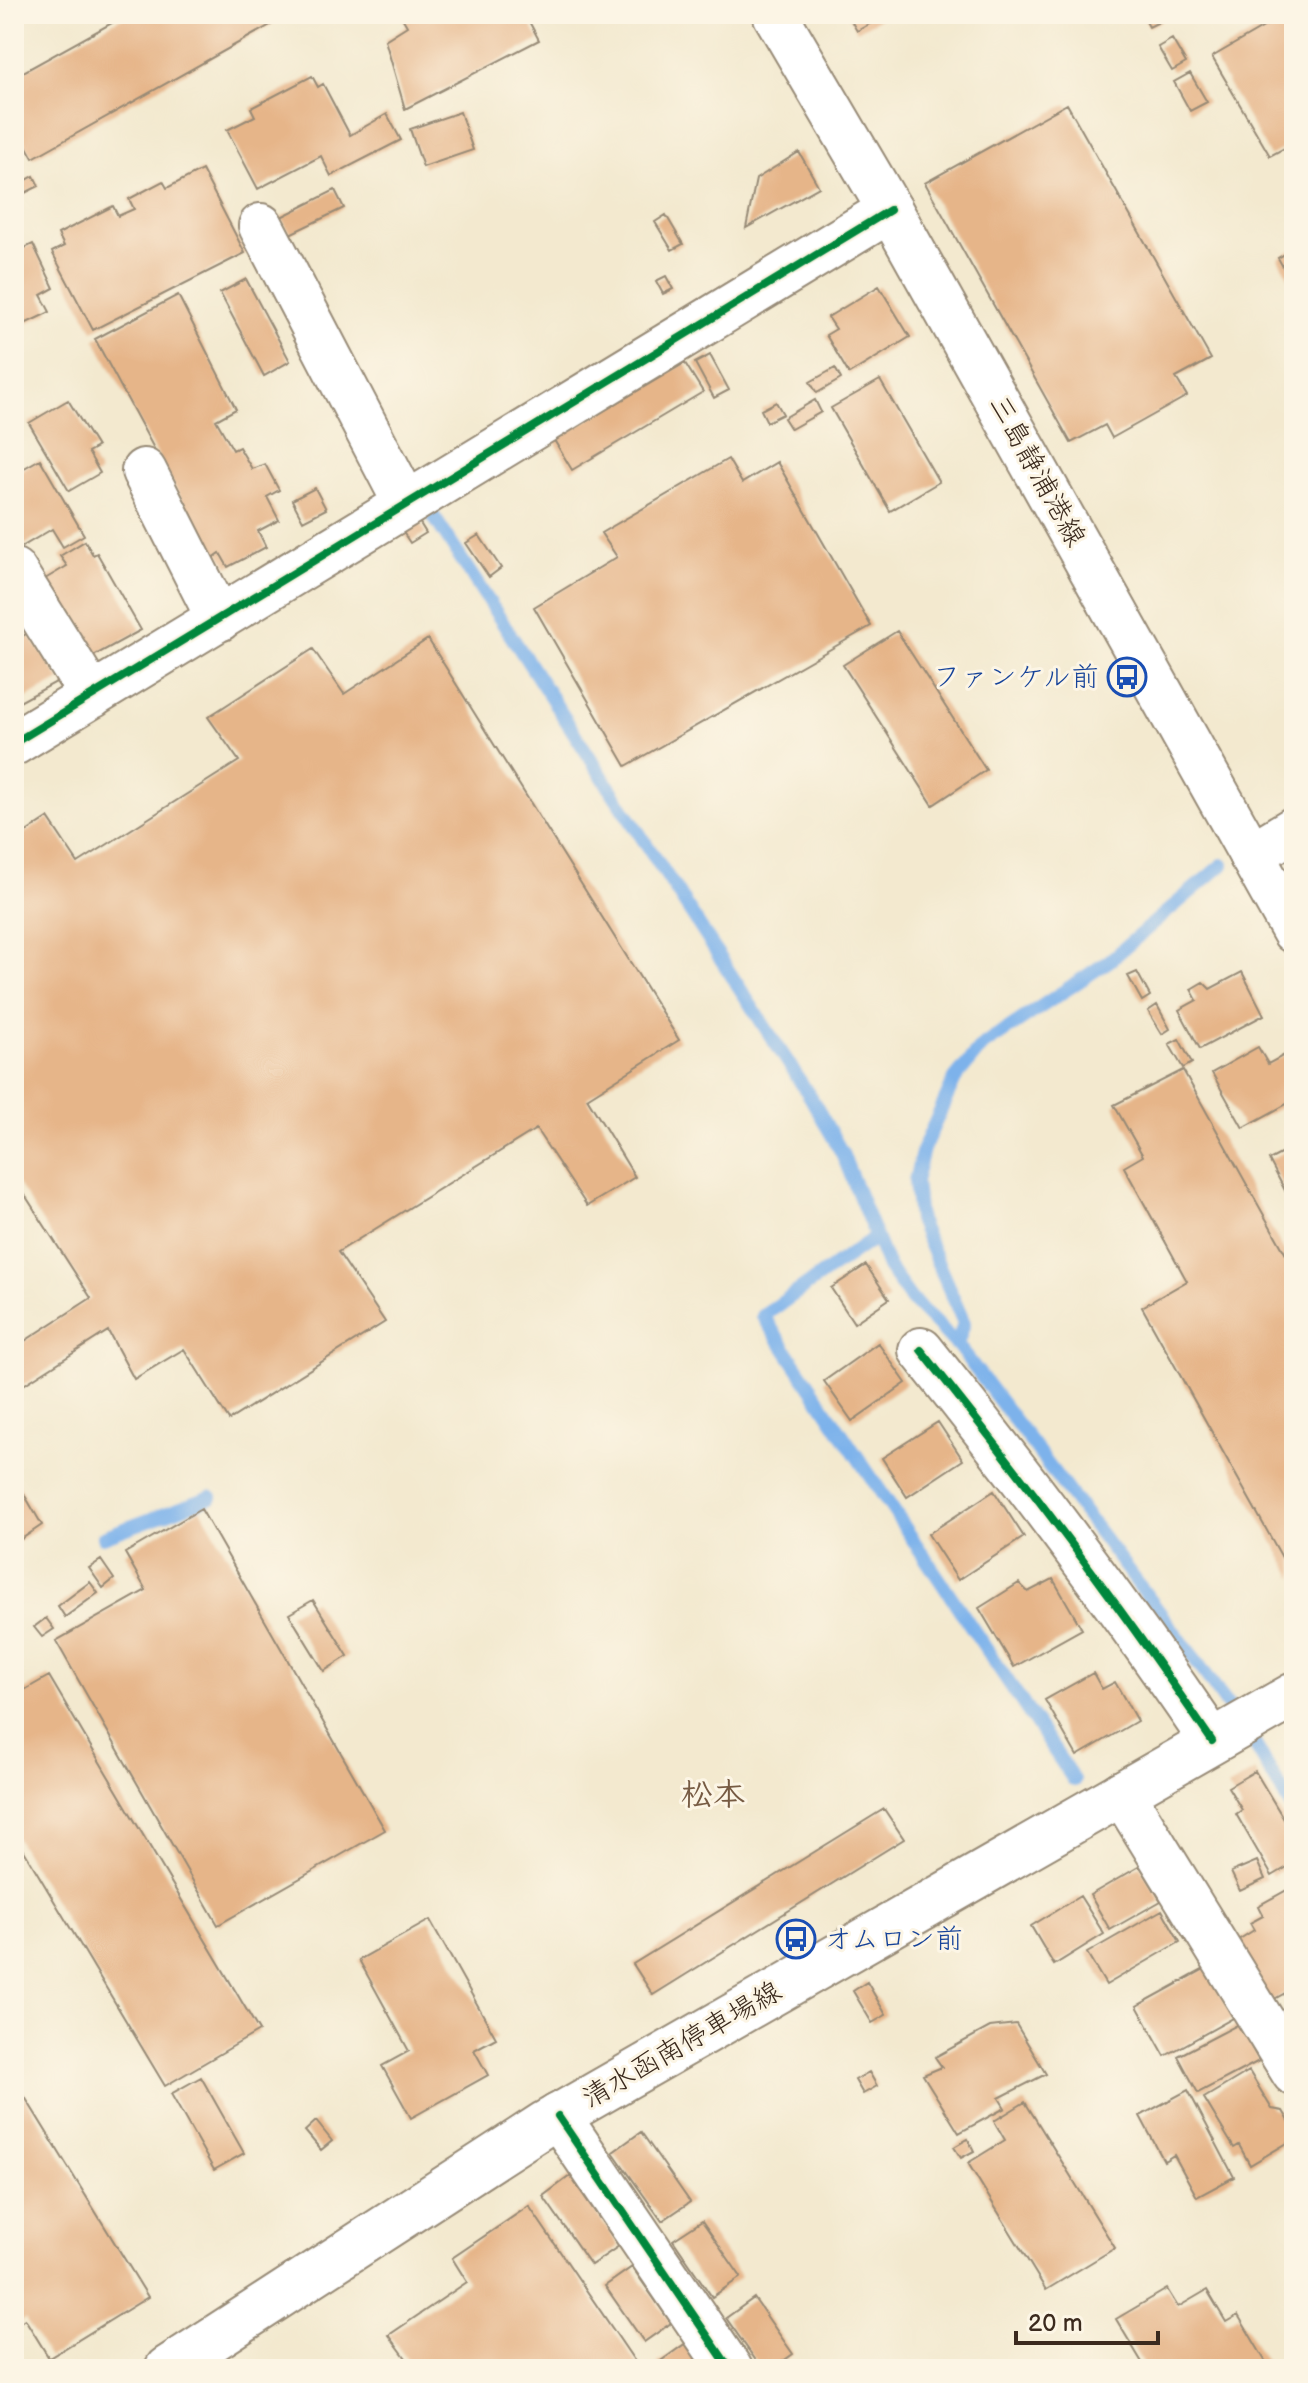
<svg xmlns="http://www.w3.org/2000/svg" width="1308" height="2383" font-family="'Balsamiq Sans','Klee One',sans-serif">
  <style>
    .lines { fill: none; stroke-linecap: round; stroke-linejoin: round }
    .stream { stroke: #7db2eb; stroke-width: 14 }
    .building { fill: #e6b589 }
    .minor-casing { stroke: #978a76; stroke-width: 48 }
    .major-casing { stroke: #978a76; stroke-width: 48 }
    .minor { stroke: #fff; stroke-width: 44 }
    .major { stroke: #fff; stroke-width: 44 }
    .cycleway-casing { stroke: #fcf5e5; stroke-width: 13 }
    .cycleway { stroke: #00873e; stroke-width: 8 }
    .labels { text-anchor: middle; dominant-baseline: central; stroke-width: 6; stroke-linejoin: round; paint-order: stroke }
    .street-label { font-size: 28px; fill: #3b2a1e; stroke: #fcf5e5 }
    .transit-label { font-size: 28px; fill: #164399; stroke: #fcf5e5; text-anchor: end }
    .quarter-label { font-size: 32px; font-weight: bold; fill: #775b43; stroke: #fcf5e5 }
  </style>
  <rect width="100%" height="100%" fill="#fcf5e5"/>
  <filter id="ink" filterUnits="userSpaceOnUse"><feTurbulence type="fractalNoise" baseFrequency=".0125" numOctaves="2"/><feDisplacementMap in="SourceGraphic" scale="16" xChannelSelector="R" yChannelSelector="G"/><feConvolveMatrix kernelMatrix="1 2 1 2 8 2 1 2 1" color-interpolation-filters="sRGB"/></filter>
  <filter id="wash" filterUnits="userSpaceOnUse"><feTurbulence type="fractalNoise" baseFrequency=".006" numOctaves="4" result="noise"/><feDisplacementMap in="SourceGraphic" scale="32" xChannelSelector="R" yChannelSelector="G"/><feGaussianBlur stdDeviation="1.8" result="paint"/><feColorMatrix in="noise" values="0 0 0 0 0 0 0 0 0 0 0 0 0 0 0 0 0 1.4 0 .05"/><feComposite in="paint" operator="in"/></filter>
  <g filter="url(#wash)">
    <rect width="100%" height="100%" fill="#f3e9cf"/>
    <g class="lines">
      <!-- stream -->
      <path class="stream" d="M 432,514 L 811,1098 L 842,1153 L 888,1267 L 911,1299 L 959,1347 L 1197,1662 L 1251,1738 L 1294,1812
        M 874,1238 L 763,1316 L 1074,1780
        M 957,1345 L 964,1323 L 919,1220 L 915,1181 L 923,1149 L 955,1079 L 981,1047 L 1109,961 L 1222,865
        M 103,1537 L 211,1497"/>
    </g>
    <g id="blocks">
      <!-- building -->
      <path class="building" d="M 128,14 L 290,14 L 33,158 L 14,124 L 14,77 Z
        M 400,14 L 525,14 L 539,40 L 405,109 L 385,40 L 407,26 Z
        M 847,14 L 887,14 L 857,31 Z
        M 1142,14 L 1162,14 L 1165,19 L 1149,27 Z
        M 1286,14 L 1294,14 L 1294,143 L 1270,156 L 1212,57 Z
        M 1172,39 L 1186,63 L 1172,71 L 1158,47 Z
        M 1190,73 L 1207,102 L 1190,111 L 1174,82 Z
        M 312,76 L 318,87 L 323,84 L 350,135 L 387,114 L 401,140 L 331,176 L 321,156 L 258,189 L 227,130 L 255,116 L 251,108 Z
        M 1067,104 L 1211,359 L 1176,378 L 1187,396 L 1112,438 L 1105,425 L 1071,443 L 925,183 Z
        M 460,112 L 473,150 L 423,167 L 410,129 Z
        M 799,152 L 819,187 L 746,228 L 756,179 Z
        M 202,170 L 245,253 L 93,330 L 52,252 L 64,246 L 58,234 L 113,206 L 118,216 L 134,209 L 129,199 L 163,181 L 167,188 Z
        M 34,176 L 39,186 L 23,194 L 18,185 Z
        M 335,190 L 344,208 L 290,234 L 281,217 Z
        M 666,215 L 683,244 L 672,250 L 655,222 Z
        M 33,244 L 54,288 L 41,295 L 50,312 L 14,329 L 14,253 Z
        M 1294,249 L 1294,287 L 1278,258 Z
        M 666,276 L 673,289 L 663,294 L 656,281 Z
        M 246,279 L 290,361 L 264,376 L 220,293 Z
        M 879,286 L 910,337 L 849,374 L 826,335 L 836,329 L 828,317 Z
        M 178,295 L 236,409 L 216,420 L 233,450 L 239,447 L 252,469 L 265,464 L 279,490 L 267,497 L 279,520 L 258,531 L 266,547 L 228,567 L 220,553 L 213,558 L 95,339 Z
        M 710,355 L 729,390 L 714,398 L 695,363 Z
        M 685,363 L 703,392 L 572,470 L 554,440 Z
        M 835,368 L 841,379 L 817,393 L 810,382 Z
        M 880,380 L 939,482 L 890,511 L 831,408 Z
        M 68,400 L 97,447 L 88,452 L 100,473 L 69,491 L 29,423 Z
        M 815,400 L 821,412 L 791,429 L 784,418 Z
        M 776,402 L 783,414 L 767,422 L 761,410 Z
        M 40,459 L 84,535 L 63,547 L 52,529 L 18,549 L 14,542 L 14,474 Z
        M 728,459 L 742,483 L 777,462 L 871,626 L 626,766 L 534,607 L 617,557 L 601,533 Z
        M 315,488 L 326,509 L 303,521 L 292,500 Z
        M 418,520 L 426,533 L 410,543 L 401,529 Z
        M 479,535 L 501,568 L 489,577 L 466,543 Z
        M 85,541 L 93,555 L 97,553 L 141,630 L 90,658 L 45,579 L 67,566 L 60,556 Z
        M 897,631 L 986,770 L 933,805 L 843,665 Z
        M 28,633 L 60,680 L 14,705 L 14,641 Z
        M 428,639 L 679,1040 L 587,1098 L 635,1177 L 587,1206 L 536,1129 L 338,1252 L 385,1322 L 229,1420 L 184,1349 L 134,1379 L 108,1331 L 14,1391 L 14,1348 L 91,1298 L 14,1178 L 14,840 L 48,818 L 78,863 L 239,761 L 208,717 L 313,649 L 344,694 Z
        M 1137,972 L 1150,996 L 1142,1001 L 1128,976 Z
        M 1242,972 L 1264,1015 L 1200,1049 L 1179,1010 L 1197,1000 L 1191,989 L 1203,982 L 1210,989 Z
        M 1157,1005 L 1170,1029 L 1162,1034 L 1148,1011 Z
        M 1179,1039 L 1192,1063 L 1183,1068 L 1169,1044 Z
        M 1258,1047 L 1268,1064 L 1288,1053 L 1294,1063 L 1294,1100 L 1243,1128 L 1212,1073 Z
        M 1183,1070 L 1294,1269 L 1294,1579 L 1142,1307 L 1187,1281 L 1124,1167 L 1143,1156 L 1114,1105 Z
        M 1294,1147 L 1294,1199 L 1290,1200 L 1269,1160 Z
        M 866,1265 L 889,1299 L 854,1323 L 831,1288 Z
        M 878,1343 L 906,1383 L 852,1421 L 824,1381 Z
        M 938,1422 L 963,1460 L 907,1497 L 882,1458 Z
        M 14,1477 L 42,1525 L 14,1544 Z
        M 994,1491 L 1024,1537 L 958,1580 L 928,1534 Z
        M 201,1509 L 385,1830 L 218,1925 L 56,1641 L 146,1590 L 125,1553 Z
        M 101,1560 L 114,1579 L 103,1588 L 89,1568 Z
        M 1053,1579 L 1082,1629 L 1014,1667 L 979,1608 L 1019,1583 L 1028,1592 Z
        M 90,1582 L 98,1593 L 65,1617 L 58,1606 Z
        M 313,1600 L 348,1656 L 324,1671 L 289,1614 Z
        M 46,1618 L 54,1629 L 42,1637 L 34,1627 Z
        M 1093,1673 L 1102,1689 L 1115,1682 L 1137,1721 L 1077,1756 L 1045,1700 Z
        M 49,1676 L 259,2031 L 165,2086 L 14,1834 L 14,1696 Z
        M 1255,1771 L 1294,1836 L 1294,1863 L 1272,1876 L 1236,1814 L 1242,1810 L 1228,1787 Z
        M 884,1809 L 904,1839 L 653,1995 L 633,1964 Z
        M 1257,1861 L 1265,1879 L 1240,1891 L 1231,1872 Z
        M 1140,1866 L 1161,1901 L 1110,1930 L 1090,1895 Z
        M 1294,1886 L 1294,1988 L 1269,2002 L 1235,1942 L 1254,1930 L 1250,1923 L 1263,1916 L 1258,1906 Z
        M 1080,1896 L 1104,1934 L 1054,1965 L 1031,1926 Z
        M 1162,1910 L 1180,1942 L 1106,1985 L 1087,1953 Z
        M 430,1920 L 496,2038 L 474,2050 L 488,2075 L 411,2118 L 382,2066 L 409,2051 L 359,1960 Z
        M 1206,1968 L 1233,2018 L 1165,2056 L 1137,2006 Z
        M 867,1982 L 886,2015 L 872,2023 L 853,1991 Z
        M 1016,2024 L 1046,2074 L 999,2098 L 1005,2108 L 959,2133 L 923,2075 L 942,2067 L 935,2057 L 990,2027 Z
        M 1239,2024 L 1259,2061 L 1198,2093 L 1178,2056 Z
        M 1249,2071 L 1272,2109 L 1283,2111 L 1294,2129 L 1294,2139 L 1250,2165 L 1239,2145 L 1234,2148 L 1204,2098 Z
        M 869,2072 L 877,2086 L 863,2094 L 855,2080 Z
        M 201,2077 L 244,2153 L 214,2170 L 171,2094 Z
        M 20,2089 L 148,2297 L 49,2358 L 25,2319 L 14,2326 L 14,2093 Z
        M 1188,2090 L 1234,2177 L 1197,2197 L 1174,2155 L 1164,2161 L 1140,2116 Z
        M 1025,2102 L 1115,2248 L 1046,2290 L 968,2163 L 1005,2140 L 994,2121 Z
        M 316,2121 L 332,2141 L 321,2150 L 305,2131 Z
        M 641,2132 L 690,2202 L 662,2221 L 613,2152 Z
        M 968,2139 L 974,2151 L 961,2158 L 954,2147 Z
        M 570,2176 L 619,2246 L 591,2265 L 543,2196 Z
        M 529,2206 L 640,2369 L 414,2369 L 389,2335 L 467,2282 L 452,2258 Z
        M 702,2221 L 741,2277 L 712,2297 L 673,2240 Z
        M 632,2267 L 671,2323 L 644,2342 L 605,2286 Z
        M 1167,2289 L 1178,2307 L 1207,2290 L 1226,2322 L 1238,2315 L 1270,2369 L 1146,2369 L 1116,2319 Z
        M 754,2298 L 793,2354 L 772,2369 L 762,2369 L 726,2318 Z
        M 686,2343 L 704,2369 L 662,2369 L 658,2363 Z"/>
    </g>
  </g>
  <g filter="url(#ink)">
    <use href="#blocks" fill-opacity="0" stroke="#978a76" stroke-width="2"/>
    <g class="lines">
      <defs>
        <path id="minor" d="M 261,226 L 406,504
          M 144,471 L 219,619
          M 14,571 L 92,696
          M 14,743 L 890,210
          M 1251,855 L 1294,829
          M 921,1350 C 1023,1477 1121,1607 1212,1741
          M 1122,1793 L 1294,2073
          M 558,2116 L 730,2369"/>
        <path id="major" d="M 775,14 L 890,210 L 1294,931
          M 167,2369 L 546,2123 L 1294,1695"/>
      </defs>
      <!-- minor casing -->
      <use href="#minor" class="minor-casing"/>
      <!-- major casing -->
      <use href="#major" class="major-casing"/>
      <!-- minor -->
      <use href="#minor" class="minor"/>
      <!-- major -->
      <use href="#major" class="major"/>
      <defs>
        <path id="cycleway" d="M 14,743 L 890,210
          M 921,1350 C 1023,1477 1121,1607 1212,1741
          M 558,2116 L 730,2369"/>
      </defs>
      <!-- cycleway casing -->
      <use href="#cycleway" class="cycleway-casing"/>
      <!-- cycleway -->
      <use href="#cycleway" class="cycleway"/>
    </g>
  </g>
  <!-- icons -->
  <defs>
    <symbol id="bus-ring" viewBox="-11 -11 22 22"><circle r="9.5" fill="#fcf5e5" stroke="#1a4fb4" stroke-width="1.5"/><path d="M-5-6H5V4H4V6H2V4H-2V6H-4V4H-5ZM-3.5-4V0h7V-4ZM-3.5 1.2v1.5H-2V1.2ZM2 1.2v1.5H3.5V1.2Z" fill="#1a4fb4"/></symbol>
  </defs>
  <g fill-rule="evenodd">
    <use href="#bus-ring" x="1105" y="655" width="44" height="44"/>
    <use href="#bus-ring" x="774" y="1917" width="44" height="44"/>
  </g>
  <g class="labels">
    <!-- street labels -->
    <g class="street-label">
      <text transform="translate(1037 471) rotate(61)">三島静浦港線</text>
      <text transform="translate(682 2045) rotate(-30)">清水函南停車場線</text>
    </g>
    <!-- transit labels -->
    <g class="transit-label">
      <text x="1099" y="677">ファンケル前</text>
      <text x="824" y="1939" text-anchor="start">オムロン前</text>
    </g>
    <!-- quarter labels -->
    <g class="quarter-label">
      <text x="713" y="1795">松本</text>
    </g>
  </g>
  <!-- margin -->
  <rect width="1308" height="2383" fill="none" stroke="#fcf5e5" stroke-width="48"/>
  <!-- scale -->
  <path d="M1016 2331v12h142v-12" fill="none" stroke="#3b2a1e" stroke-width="4"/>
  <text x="1028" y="2331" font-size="24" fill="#3b2a1e" stroke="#fcf5e5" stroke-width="6" paint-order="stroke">20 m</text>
</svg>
